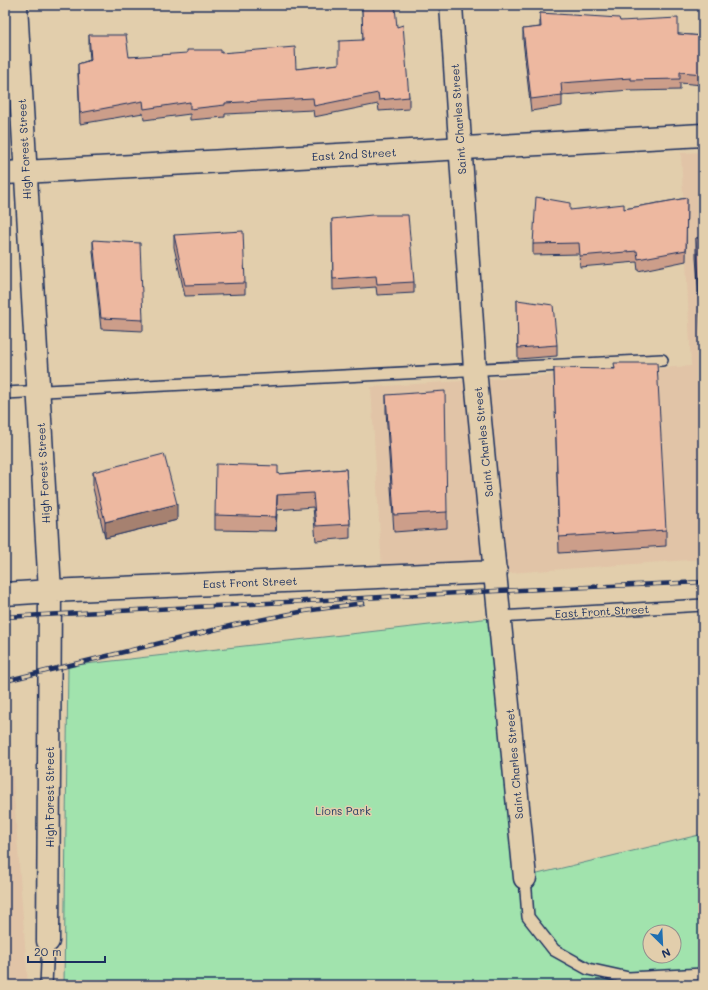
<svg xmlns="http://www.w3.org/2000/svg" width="708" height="990" font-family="Mali,sans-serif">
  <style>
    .built { fill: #e1c4a7 }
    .park { fill: #a1e3ad; stroke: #5e8986; fill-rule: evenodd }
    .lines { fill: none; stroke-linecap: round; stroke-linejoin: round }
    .lane-casing { stroke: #1b2f5e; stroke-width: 14 }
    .street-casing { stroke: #1b2f5e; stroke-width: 25 }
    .secondary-casing { stroke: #1b2f5e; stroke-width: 25 }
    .lane { stroke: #e2ceac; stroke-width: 11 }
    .street { stroke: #e2ceac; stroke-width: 22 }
    .secondary { stroke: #e2ceac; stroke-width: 22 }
    .rail-casing { stroke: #1b2f5e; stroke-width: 4.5 }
    .rail { stroke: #e2ceac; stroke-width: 3; stroke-dasharray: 9; stroke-linecap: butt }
    .wall { fill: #cc9e8a; stroke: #1b2f5e }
    .shaded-wall { fill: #a68170; stroke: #1b2f5e }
    .building { fill: #edb8a0; stroke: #1b2f5e }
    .labels { text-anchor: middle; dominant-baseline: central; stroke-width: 3; stroke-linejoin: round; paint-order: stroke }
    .street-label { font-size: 11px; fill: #1b2f5e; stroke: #e2ceac }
    .park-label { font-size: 11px; fill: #284166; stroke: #e2ceac }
  </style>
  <rect width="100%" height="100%" fill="#e2ceac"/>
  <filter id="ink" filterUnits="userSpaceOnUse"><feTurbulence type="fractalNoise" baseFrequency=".025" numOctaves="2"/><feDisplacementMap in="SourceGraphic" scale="8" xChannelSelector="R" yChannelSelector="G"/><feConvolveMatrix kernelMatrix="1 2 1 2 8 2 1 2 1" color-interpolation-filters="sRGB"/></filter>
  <g filter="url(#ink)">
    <!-- built -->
    <path class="built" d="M 703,152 L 703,559 L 522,572 L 383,586 L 371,387 L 691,366 L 681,153 Z
      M 5,674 L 28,985 L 5,985 Z"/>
    <!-- park -->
    <path class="park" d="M 500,617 L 525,877 L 703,834 L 703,985 L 64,985 L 68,666 ZM 650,932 L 674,932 L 674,956 L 650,956 Z"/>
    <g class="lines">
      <defs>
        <path id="lane" d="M 5,393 L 662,360
          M 500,617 L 703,605
          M 525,878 L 528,917 L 554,950 L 588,969 L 629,978 L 703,974
          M 46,985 L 48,941"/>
        <path id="street" d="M 16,5 L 50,591 L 48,941
          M 451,5 L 475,369 L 525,878
          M 5,594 L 50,591 L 496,572"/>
        <path id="secondary" d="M 5,173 L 703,135"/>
      </defs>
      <!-- lane casing -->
      <use href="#lane" class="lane-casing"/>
      <!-- street casing -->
      <use href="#street" class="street-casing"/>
      <!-- secondary casing -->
      <use href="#secondary" class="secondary-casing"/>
      <!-- lane -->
      <use href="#lane" class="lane"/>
      <!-- street -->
      <use href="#street" class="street"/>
      <!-- secondary -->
      <use href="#secondary" class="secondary"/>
      <defs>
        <path id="rail" d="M 5,617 L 496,591 L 703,582
          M 5,681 L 234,625 L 305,611 L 363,603"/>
      </defs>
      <!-- rail casing -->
      <use href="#rail" class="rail-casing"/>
      <!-- rail -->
      <use href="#rail" class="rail"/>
    </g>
    <!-- wall -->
    <path class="wall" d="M 362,8 L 397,27 L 409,97 L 409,109 L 379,111 L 378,104 L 314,117 L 313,110 L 225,114 L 225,117 L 190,120 L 190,114 L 144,120 L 143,113 L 80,124 L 78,75 L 78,64 L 90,60 L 89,47 L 89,35 L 129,57 L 221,53 L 296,69 L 339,64 L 363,40 Z
      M 540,13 L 620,21 L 678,34 L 703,36 L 703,85 L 680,83 L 680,90 L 631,91 L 631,90 L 562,95 L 562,106 L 531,111 L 523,40 L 523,29 L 540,27 Z
      M 687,198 L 686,261 L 638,271 L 637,262 L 580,267 L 579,254 L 533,255 L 533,244 L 624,209 Z
      M 332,219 L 414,282 L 414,293 L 377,295 L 376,287 L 333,290 Z
      M 174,235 L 245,283 L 245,294 L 185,296 L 174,247 Z
      M 696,238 L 703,238 L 703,351 L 696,258 Z
      M 93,240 L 143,320 L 143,331 L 101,329 L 93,251 Z
      M 517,300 L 557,345 L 557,356 L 518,359 Z
      M 554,368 L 666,530 L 666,546 L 559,553 Z
      M 386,395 L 447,512 L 447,528 L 394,532 L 386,411 Z
      M 346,469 L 350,524 L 350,538 L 316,541 L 313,507 L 277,510 L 276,531 L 215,530 L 215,515 L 278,474 Z
      M 93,472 L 177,520 L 105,538 L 93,488 Z"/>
    <!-- shaded-wall -->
    <path class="shaded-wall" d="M 277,495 L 277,510 L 276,531 L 276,517 Z
      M 177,504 L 177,520 L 105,538 L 105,522 Z"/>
    <!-- building -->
    <path class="building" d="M 395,7 L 397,27 L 403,25 L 409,97 L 379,100 L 378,93 L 314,106 L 313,98 L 225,103 L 225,105 L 190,109 L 190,102 L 144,109 L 143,101 L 80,113 L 78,64 L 91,60 L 89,35 L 126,35 L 129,57 L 187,53 L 187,50 L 221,50 L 221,53 L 295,47 L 296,69 L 339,64 L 339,41 L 363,40 L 362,8 Z
      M 540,13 L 619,18 L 620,21 L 678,18 L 678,34 L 703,36 L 703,74 L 680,72 L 680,79 L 631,80 L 631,78 L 561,83 L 562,95 L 531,99 L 523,29 L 541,27 Z
      M 536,197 L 570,203 L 570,210 L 624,204 L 624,209 L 687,198 L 686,250 L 638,259 L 637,251 L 580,256 L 579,243 L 533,244 Z
      M 372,215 L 408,215 L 414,282 L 377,284 L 376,276 L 333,279 L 332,219 Z
      M 243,231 L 245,283 L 185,285 L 174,235 Z
      M 696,238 L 703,238 L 703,331 Z
      M 93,240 L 140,243 L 143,320 L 101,318 Z
      M 517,300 L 553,305 L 557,345 L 518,348 Z
      M 614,363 L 657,363 L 666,530 L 559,537 L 554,368 L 615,369 Z
      M 445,391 L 447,512 L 394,515 L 386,395 Z
      M 164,454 L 177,504 L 105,522 L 93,472 Z
      M 216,464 L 278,466 L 278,474 L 346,469 L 350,524 L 316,526 L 313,493 L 277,495 L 276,517 L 215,515 Z"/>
  </g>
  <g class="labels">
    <!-- street labels -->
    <g class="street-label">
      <text transform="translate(458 119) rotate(-94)">Saint Charles Street</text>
      <text transform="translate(24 149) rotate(-93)">High Forest Street</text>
      <text transform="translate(354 154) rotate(-3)">East 2nd Street</text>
      <text transform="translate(483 442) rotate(-96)">Saint Charles Street</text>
      <text transform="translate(43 473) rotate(-93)">High Forest Street</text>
      <text transform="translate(250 582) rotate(-2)">East Front Street</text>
      <text transform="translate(602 611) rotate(-3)">East Front Street</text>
      <text transform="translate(514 764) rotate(-95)">Saint Charles Street</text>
      <text transform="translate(49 797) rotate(-90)">High Forest Street</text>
    </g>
    <!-- park labels -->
    <g class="park-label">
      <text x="343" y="810">Lions Park</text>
    </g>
  </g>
  <!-- margin -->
  <rect width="708" height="990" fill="none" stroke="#e2ceac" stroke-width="20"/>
  <rect x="10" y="10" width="688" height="970" fill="none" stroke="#1b2f5e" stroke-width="1.5" filter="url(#ink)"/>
  <!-- north arrow -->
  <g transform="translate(662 944) rotate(156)"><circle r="19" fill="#e2ceac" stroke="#928e8d"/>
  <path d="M0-3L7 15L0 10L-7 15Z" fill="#1f6fb2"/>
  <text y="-6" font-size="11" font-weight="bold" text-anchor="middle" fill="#1b2f5e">N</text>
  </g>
  <!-- scale -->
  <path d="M28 956v6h77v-6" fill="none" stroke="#1b2f5e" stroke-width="2"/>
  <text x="34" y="956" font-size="12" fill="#1b2f5e" stroke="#e2ceac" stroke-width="3" paint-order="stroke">20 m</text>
</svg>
